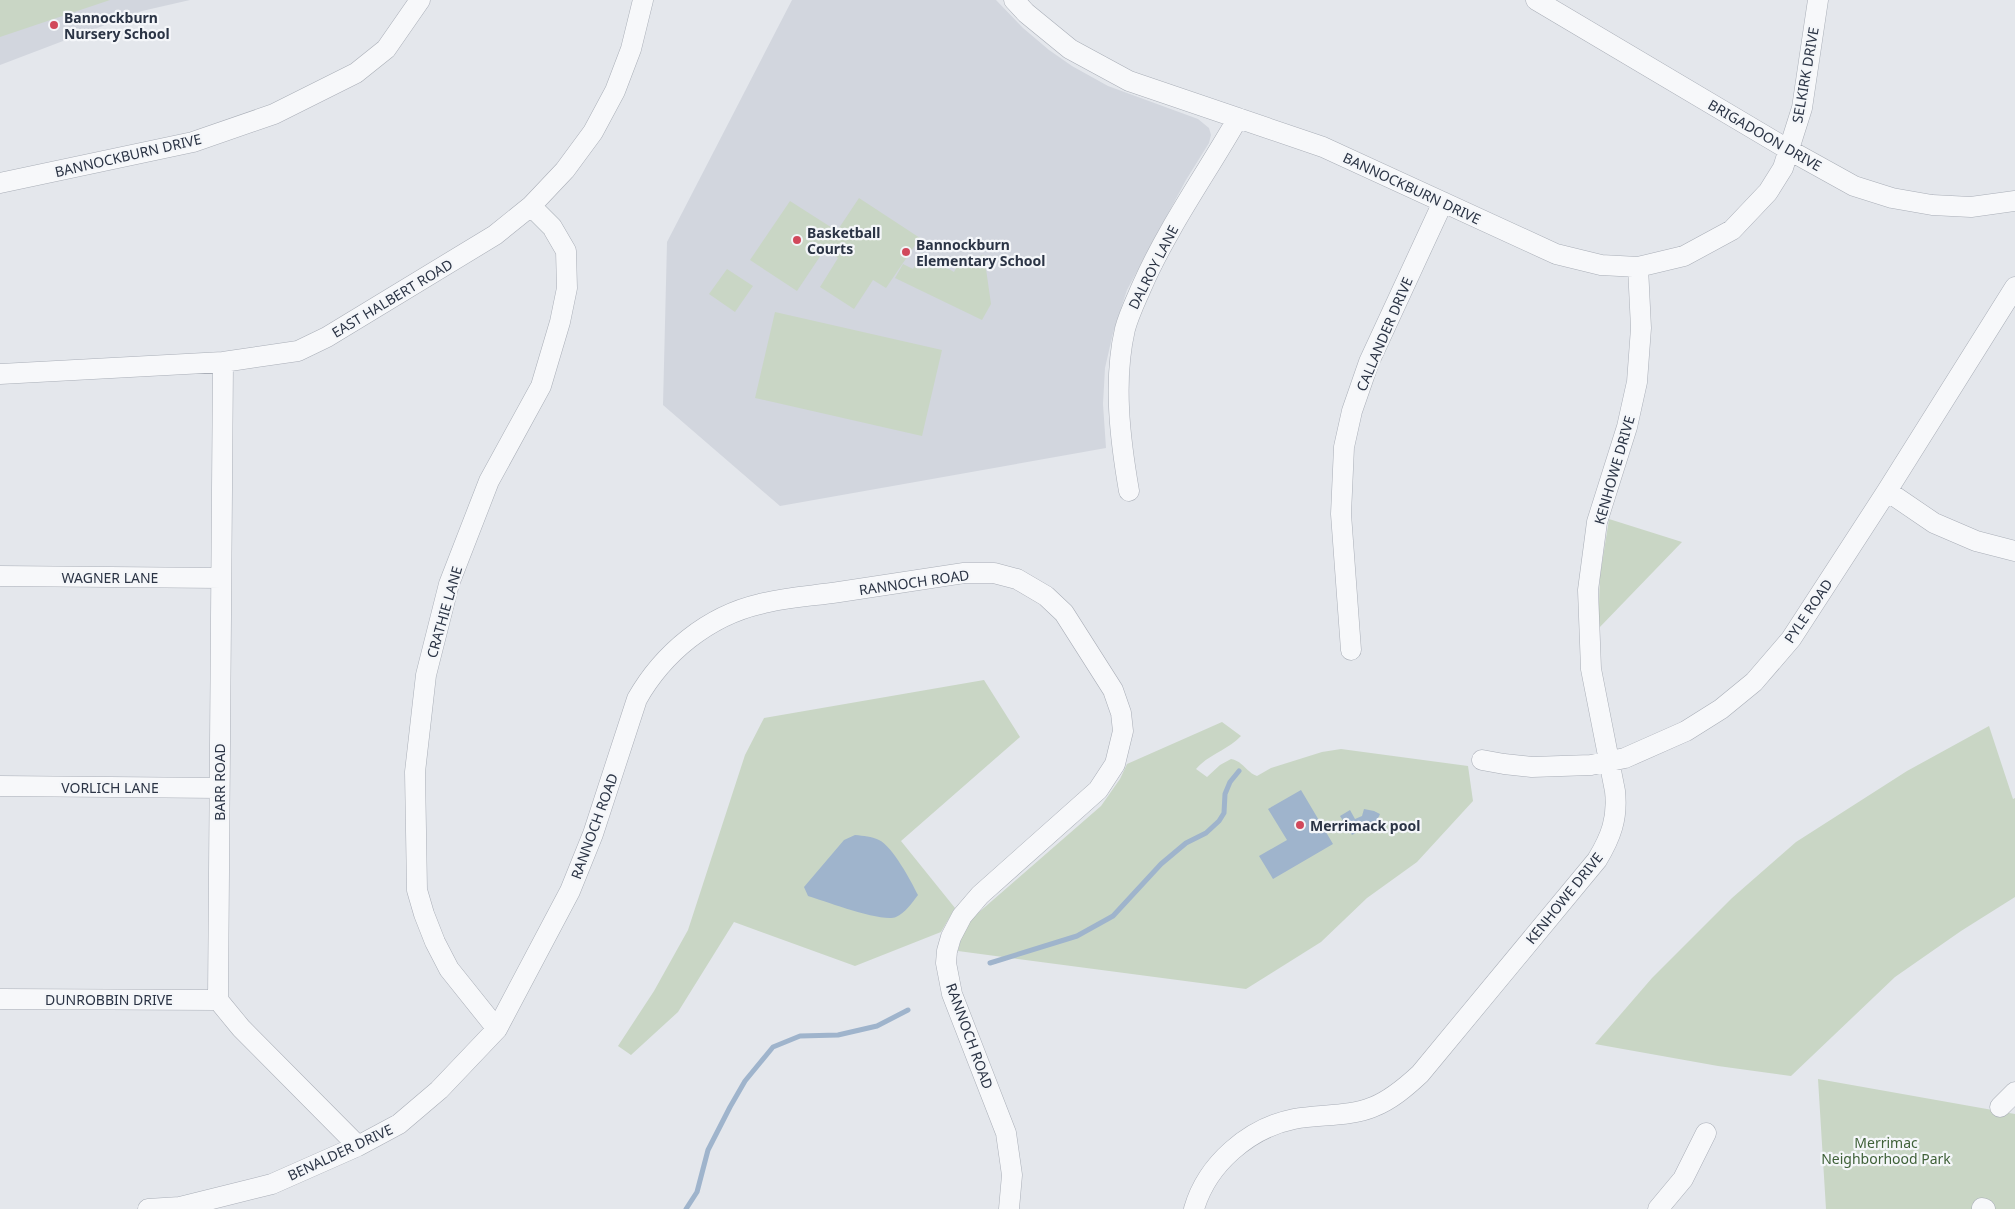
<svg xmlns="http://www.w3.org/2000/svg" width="2015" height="1209" font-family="'Noto Sans',sans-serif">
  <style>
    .built { fill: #d2d6de }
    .green { fill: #c9d6c5 }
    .water { fill: #9fb4cc }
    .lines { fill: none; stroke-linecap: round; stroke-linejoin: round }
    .stream { stroke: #9fb4cc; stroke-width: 5 }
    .minor-casing { stroke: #a9aeb7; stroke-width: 21 }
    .minor { stroke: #f7f8fa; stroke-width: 20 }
    .poi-dot { fill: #d1495b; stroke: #f4f6f9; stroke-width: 2 }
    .labels { text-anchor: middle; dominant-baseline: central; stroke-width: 4.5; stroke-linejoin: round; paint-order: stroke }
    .poi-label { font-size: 14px; font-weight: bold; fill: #2b3445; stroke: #f4f6f9; text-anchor: start }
    .street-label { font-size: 14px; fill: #2b3445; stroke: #f4f6f9 }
    .park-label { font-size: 14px; fill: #3f6138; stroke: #f4f6f9 }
  </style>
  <rect width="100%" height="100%" fill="#e4e7ec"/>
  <!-- built -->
  <path class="built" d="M 0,0 L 190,0 L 142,11 L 0,65 Z
    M 792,0 L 996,0 L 1023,28 L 1049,50 L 1072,66 L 1108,86 L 1198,119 L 1209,128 L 1211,135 L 1209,143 L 1186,180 L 1127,290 L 1113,333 L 1105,368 L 1103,404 L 1106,448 L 780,506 L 663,405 L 667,242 Z"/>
  <!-- green -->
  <path class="green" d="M 0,0 L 110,0 L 0,37 Z
    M 859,198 L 920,238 L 886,288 L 873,280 L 854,309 L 820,287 L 838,258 L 825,249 L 797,291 L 750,260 L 790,201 L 837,231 Z
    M 922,253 L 954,272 L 959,262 L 984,255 L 991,304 L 982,320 L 895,278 L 903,264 L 913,269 Z
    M 727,269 L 753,286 L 735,312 L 709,294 Z
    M 775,312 L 942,350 L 922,436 L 755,398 Z
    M 1609,519 L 1682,542 L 1598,629 L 1600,576 Z
    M 984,680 L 1020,737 L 901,841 L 955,908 L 941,932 L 855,966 L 734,922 L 678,1012 L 631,1055 L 618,1046 L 654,991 L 688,930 L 745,755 L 764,718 Z
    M 1222,722 L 1241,736 C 1228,750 1209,754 1196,769 L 1207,777 L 1220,765 L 1231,759 C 1243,761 1246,772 1257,776 L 1271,768 L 1322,752 L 1341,749 L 1468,766 L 1473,801 L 1417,862 L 1367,898 L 1321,942 L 1246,989 L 958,951 L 961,939 L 970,920 L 1101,806 L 1120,779 L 1127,764 Z
    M 1989,726 L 2013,799 L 2015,798 L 2015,897 L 1961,931 L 1895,977 L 1791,1076 L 1718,1066 L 1595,1044 L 1652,978 L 1732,898 L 1796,842 L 1907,771 Z
    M 1818,1079 L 2015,1114 L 2015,1209 L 1826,1209 Z"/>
  <!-- water -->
  <path class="water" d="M 1301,790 L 1333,844 L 1273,879 L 1259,856 L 1287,840 L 1268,809 Z
    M 1364,809 L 1374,811 L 1380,814 C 1376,822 1375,831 1365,832 L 1362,830 L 1352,835 L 1340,816 L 1350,810 L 1355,819 L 1362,816 Z
    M 855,835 C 864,836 871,836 879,840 C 893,847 911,881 918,895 C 912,903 905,913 896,917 C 882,923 825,901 808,896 L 804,887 L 844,840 Z"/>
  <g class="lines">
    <!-- stream -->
    <path class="stream" d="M 990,963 L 1077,936 L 1113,916 L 1161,864 L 1186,843 L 1206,833 L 1219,821 L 1224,813 L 1225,794 L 1230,782 L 1239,771
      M 686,1209 L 697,1192 L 708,1150 L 730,1107 L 745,1081 L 773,1047 L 800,1036 L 838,1035 L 877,1026 L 908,1010"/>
    <defs>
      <path id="minor" d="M 1014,0 L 1026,13 L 1070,49 L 1129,81 L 1323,147 L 1556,254 L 1601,265 L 1638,267 L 1684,256 L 1732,230 L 1768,192 L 1783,168 L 1802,108 L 1818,0
        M 1536,0 L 1789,150 L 1854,186 L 1892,198 L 1932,205 L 1971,207 L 2015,201
        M 0,183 L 193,142 L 274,114 L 356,73 L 386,49 L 420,0
        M 223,362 L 218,1000 L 241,1028 L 358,1146
        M 0,374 L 223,362 L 298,351 L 327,337 L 495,235 L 531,206 L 565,170 L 593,132 L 615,91 L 631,49 L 643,0
        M 1129,491 C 1120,439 1113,381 1125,329 C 1129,314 1136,300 1142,286 C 1168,227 1206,174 1238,118
        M 1887,491 L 1934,523 L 1976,541 L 2015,551
        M 0,576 L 220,578
        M 1351,650 L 1341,514 L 1344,447 L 1352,411 L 1369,362 L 1443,202
        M 1482,760 L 1504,764 L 1532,767 L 1591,765 L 1625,758 L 1686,731 L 1721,709 L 1754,682 L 1791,639 L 1887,491 L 2015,287
        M 0,786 L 219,788
        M 0,999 L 218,1000
        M 497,1029 L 449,969 L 435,942 L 424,914 L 417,890 L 415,772 L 426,675 L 449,584 L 489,481 L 541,386 L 560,322 L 567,288 L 566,251 L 552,227 L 531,206
        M 2000,1107 L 2015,1092
        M 1982,1208 L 1985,1209
        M 148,1209 L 180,1207 L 272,1184 L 358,1146 L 399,1124 L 439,1090 L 497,1029 L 570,891 L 593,834 L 637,699 C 663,653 708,616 760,604 C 786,597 813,596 839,592 C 881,586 922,579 964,573 L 994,573 L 1017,579 L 1046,596 L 1064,613 L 1113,690 L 1121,713 L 1123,731 L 1115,764 L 1098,790 L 980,895 L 962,916 L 951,937 L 947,951 L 946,963 L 952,994 L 1006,1133 L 1012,1175 L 1009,1209
        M 1194,1209 C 1207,1164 1249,1128 1294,1119 C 1320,1114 1349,1117 1373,1107 C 1391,1100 1406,1087 1420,1074 L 1597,860 C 1611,837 1618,818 1615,791 L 1591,669 L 1588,590 L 1597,522 L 1627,427 L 1637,382 L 1641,328 L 1638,267
        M 1658,1209 L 1683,1179 L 1706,1133"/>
    </defs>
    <!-- minor casing -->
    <use href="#minor" class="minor-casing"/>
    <!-- minor -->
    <use href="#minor" class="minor"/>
  </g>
  <!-- markers -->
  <g class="poi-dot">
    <circle cx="54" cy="25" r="5"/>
    <circle cx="797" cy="240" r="5"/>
    <circle cx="906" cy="252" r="5"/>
    <circle cx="1300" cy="825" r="5"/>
  </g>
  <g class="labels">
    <!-- poi labels -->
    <g class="poi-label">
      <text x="64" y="17">Bannockburn<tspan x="64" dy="16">Nursery School</tspan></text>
      <text x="807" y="232">Basketball<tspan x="807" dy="16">Courts</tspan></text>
      <text x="916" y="244">Bannockburn<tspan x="916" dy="16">Elementary School</tspan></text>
      <text x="1310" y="825">Merrimack pool</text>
    </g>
    <!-- street labels -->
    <g class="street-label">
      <text transform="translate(1805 75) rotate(-80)">SELKIRK DRIVE</text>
      <text transform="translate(1765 135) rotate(30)">BRIGADOON DRIVE</text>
      <text transform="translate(128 155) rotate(-13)">BANNOCKBURN DRIVE</text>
      <text transform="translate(1412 188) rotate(25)">BANNOCKBURN DRIVE</text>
      <text transform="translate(1153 267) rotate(-63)">DALROY LANE</text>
      <text transform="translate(392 298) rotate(-31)">EAST HALBERT ROAD</text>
      <text transform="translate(1384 334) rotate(-67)">CALLANDER DRIVE</text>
      <text transform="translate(1614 470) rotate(-74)">KENHOWE DRIVE</text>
      <text x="110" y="577">WAGNER LANE</text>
      <text transform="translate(914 582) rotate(-8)">RANNOCH ROAD</text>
      <text transform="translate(1808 611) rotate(-56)">PYLE ROAD</text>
      <text transform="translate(444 612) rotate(-74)">CRATHIE LANE</text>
      <text transform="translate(219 782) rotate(-90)">BARR ROAD</text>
      <text x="110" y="787">VORLICH LANE</text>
      <text transform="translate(594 826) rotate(-70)">RANNOCH ROAD</text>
      <text transform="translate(1564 898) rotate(-51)">KENHOWE DRIVE</text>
      <text x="109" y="999">DUNROBBIN DRIVE</text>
      <text transform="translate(970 1036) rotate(70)">RANNOCH ROAD</text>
      <text transform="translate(340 1152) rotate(-25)">BENALDER DRIVE</text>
    </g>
    <!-- park labels -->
    <g class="park-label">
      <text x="1886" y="1142">Merrimac<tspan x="1886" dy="16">Neighborhood Park</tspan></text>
    </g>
  </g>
</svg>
